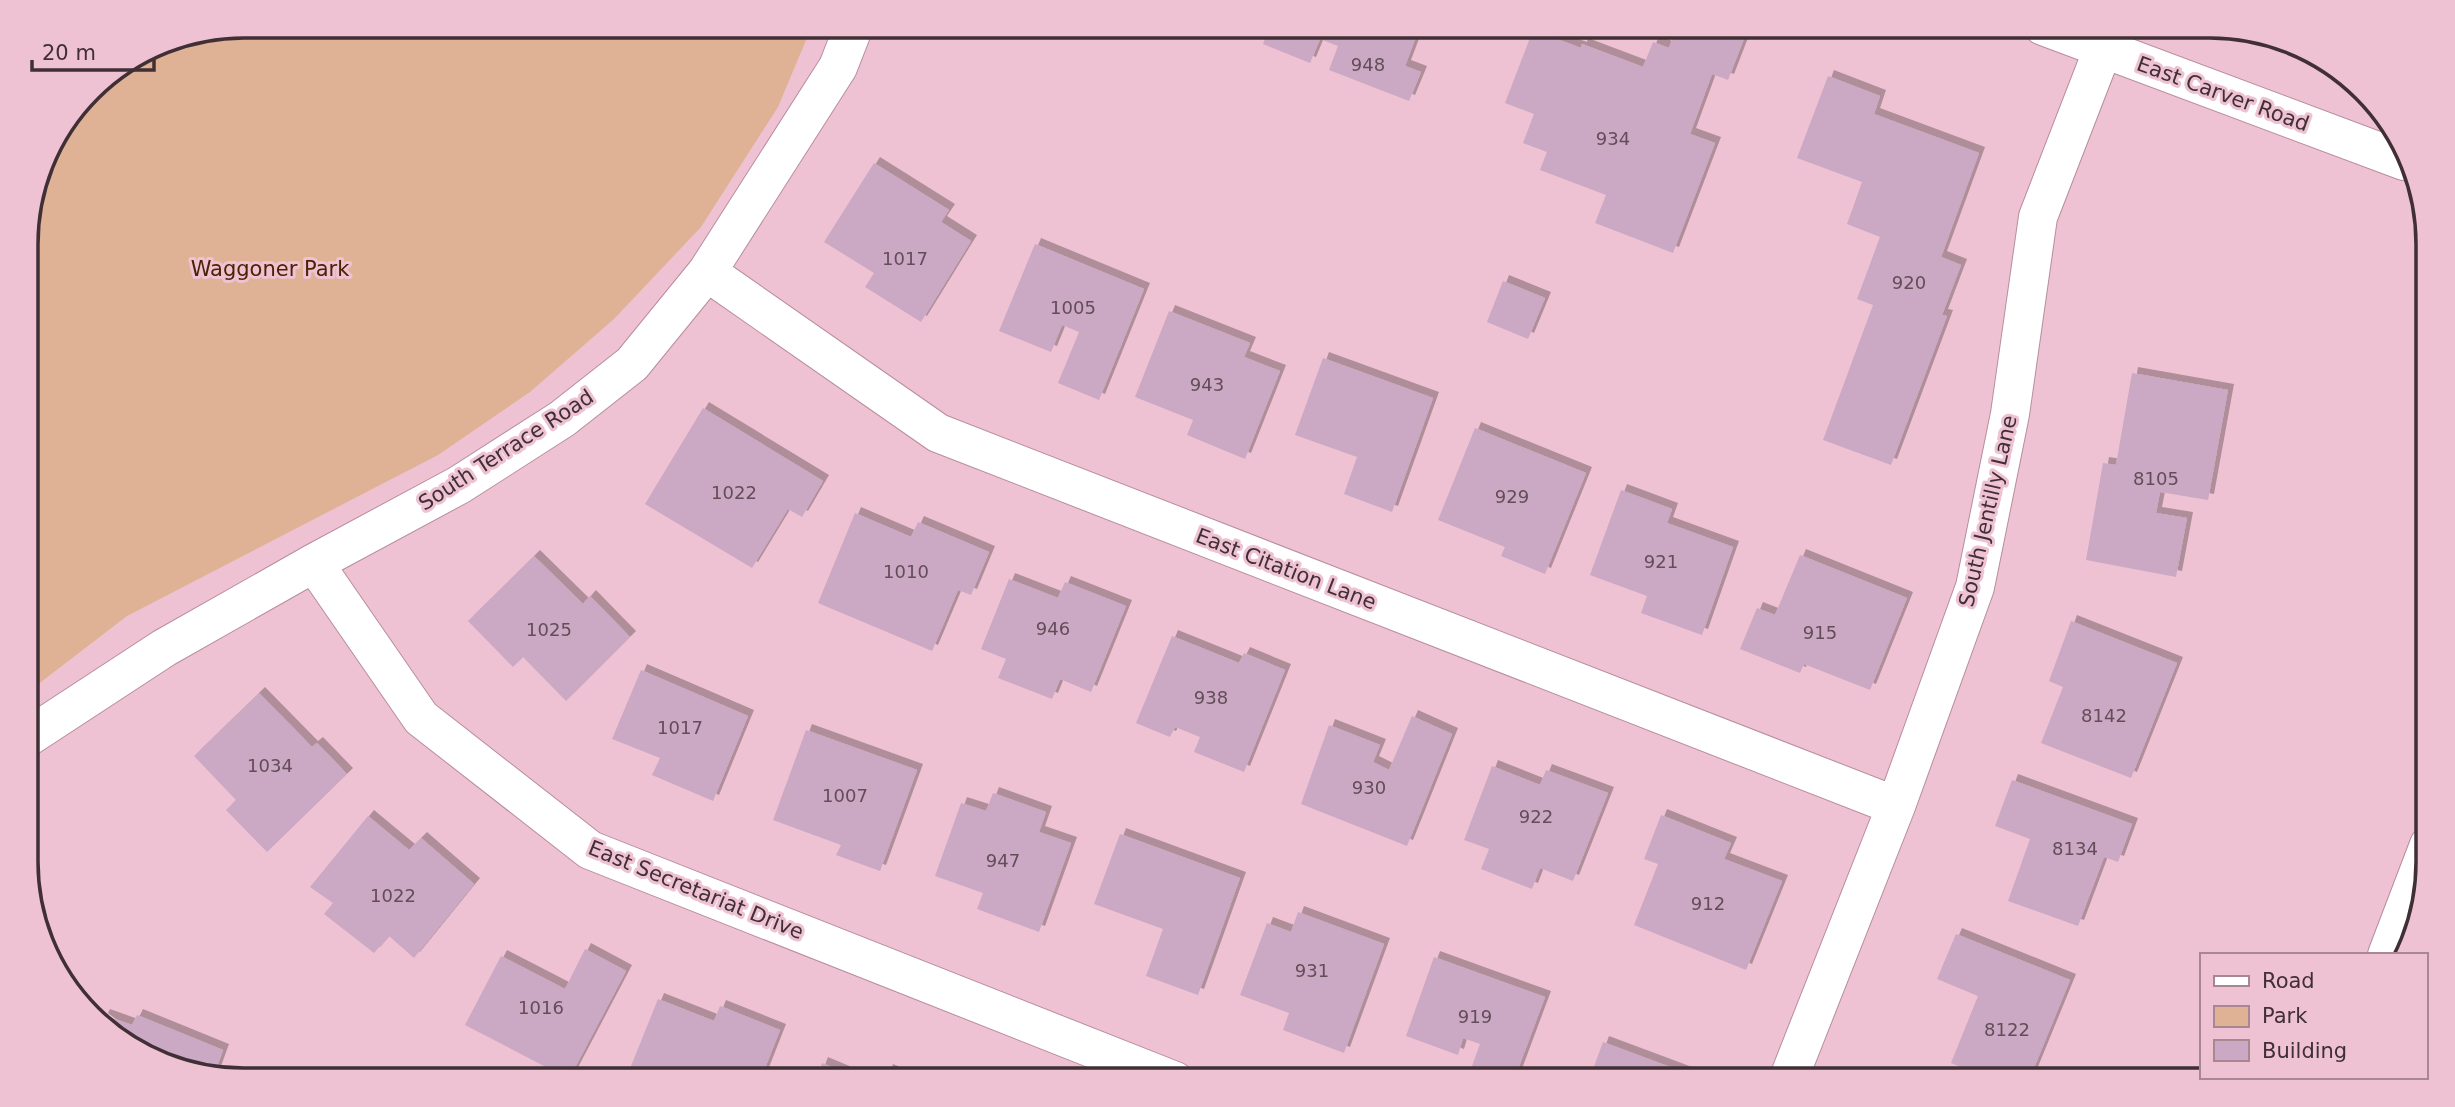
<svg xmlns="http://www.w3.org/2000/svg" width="2455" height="1107" font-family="'DejaVu Sans',sans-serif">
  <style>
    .green { fill: #dfb296 }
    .building { fill: #cba8c3; filter: url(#shadow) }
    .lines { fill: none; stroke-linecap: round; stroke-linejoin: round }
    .minor-casing { stroke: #b78d9d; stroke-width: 40 }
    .tertiary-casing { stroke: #b78d9d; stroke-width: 40 }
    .secondary-casing { stroke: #b78d9d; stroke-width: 40 }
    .minor { stroke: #fff; stroke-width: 38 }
    .tertiary { stroke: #fff; stroke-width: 38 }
    .secondary { stroke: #fff; stroke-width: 38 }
    .labels { text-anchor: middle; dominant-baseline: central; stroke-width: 6; stroke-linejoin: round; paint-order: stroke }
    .number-label { font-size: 18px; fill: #634d58 }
    .street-label { font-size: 21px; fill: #402f35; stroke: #eec2d2 }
    .park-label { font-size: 21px; fill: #4d2200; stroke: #eec2d2 }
    .rim { fill: none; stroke: #402f35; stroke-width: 3.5 }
  </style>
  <defs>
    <filter id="shadow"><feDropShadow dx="6" dy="-6" stdDeviation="0" flood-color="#0004"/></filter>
  </defs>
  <rect width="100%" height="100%" fill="#eec2d2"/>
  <!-- green -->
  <path class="green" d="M 245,26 L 812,26 L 778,107 L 701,227 L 614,319 L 530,392 L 438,455 L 127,616 L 28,692 L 27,230 L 49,148 L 100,81 L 161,43 Z"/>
  <!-- building -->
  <path class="building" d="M 1270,26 L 1420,26 L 1405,66 L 1421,72 L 1409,101 L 1329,70 L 1338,46 L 1320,39 L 1310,63 L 1263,44 Z
    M 1677,26 L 1735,26 L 1747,31 L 1728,80 L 1712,74 L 1690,134 L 1715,143 L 1673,253 L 1595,223 L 1606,195 L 1540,170 L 1547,152 L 1523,143 L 1534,114 L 1505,103 L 1533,30 L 1581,48 L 1582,44 L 1643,67 L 1653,42 L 1669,48 Z
    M 1828,76 L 1880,96 L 1874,114 L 1979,153 L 1941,257 L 1961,265 L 1942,315 L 1947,316 L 1891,465 L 1823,440 L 1873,305 L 1857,299 L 1880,237 L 1847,224 L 1862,182 L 1797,158 Z
    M 874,163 L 949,210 L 941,222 L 971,241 L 921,322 L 865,287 L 874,273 L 824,242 Z
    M 1035,244 L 1144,289 L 1099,400 L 1058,383 L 1079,332 L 1062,325 L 1051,352 L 999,331 Z
    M 1503,281 L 1545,298 L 1528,339 L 1487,322 Z
    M 1169,311 L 1250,343 L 1244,357 L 1280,371 L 1245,459 L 1187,435 L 1193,420 L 1135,397 Z
    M 1323,358 L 1433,398 L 1392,512 L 1344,494 L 1357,457 L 1295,435 Z
    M 2132,373 L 2228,390 L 2208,500 L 2160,492 L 2156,513 L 2187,518 L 2176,577 L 2086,560 L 2103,463 L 2116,465 Z
    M 703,408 L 823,481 L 802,517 L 788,509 L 752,568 L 645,504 Z
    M 1475,428 L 1586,473 L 1545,574 L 1501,556 L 1505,547 L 1438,520 Z
    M 1621,490 L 1672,509 L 1667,523 L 1733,547 L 1702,635 L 1641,613 L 1647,596 L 1590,575 Z
    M 855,513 L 911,537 L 918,522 L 989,552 L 971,595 L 958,590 L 932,651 L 818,603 Z
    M 1800,555 L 1907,598 L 1870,690 L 1804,664 L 1800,673 L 1740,649 L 1757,608 L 1775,615 Z
    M 534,556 L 583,604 L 590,596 L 630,637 L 566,701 L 523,657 L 513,667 L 468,621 Z
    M 1009,579 L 1058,598 L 1065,582 L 1126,606 L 1091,692 L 1060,679 L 1052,699 L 998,678 L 1006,659 L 981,649 Z
    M 2071,621 L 2177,663 L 2131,778 L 2041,743 L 2063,687 L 2049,681 Z
    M 1172,636 L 1239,663 L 1244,653 L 1285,670 L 1244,772 L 1194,752 L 1200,737 L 1175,727 L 1170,737 L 1136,723 Z
    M 641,670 L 748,716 L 713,801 L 652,775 L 660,758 L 612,739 Z
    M 259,693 L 312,747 L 317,743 L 347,774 L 267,852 L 226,810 L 236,800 L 194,756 Z
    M 1412,716 L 1452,734 L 1407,846 L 1301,804 L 1329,725 L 1380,745 L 1373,762 L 1389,770 Z
    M 806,730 L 917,770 L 880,871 L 836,855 L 841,845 L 773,820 Z
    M 1492,766 L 1540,785 L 1546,770 L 1608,793 L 1573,881 L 1540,868 L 1532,889 L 1481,869 L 1489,849 L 1464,840 Z
    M 2012,780 L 2132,824 L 2118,862 L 2104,857 L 2078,926 L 2008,901 L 2030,839 L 1995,826 Z
    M 993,793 L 1046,812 L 1039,832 L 1071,843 L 1039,932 L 977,909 L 983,893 L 935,876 L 961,803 L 986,811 Z
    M 1661,815 L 1731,843 L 1724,859 L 1782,881 L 1746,970 L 1634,925 L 1658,864 L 1644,859 Z
    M 368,816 L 409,850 L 421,838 L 474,884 L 414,958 L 389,936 L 374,953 L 324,914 L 333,903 L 310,887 Z
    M 1120,834 L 1240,878 L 1198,995 L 1146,976 L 1163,929 L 1094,904 Z
    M 1298,912 L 1384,944 L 1344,1053 L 1283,1030 L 1289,1013 L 1240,995 L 1267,923 L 1291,932 Z
    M 1956,934 L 2070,980 L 2029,1080 L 1993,1080 L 1951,1063 L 1978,996 L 1937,979 Z
    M 585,949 L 626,971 L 569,1079 L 465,1025 L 501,956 L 565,989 Z
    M 1434,957 L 1545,997 L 1514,1080 L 1467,1080 L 1480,1044 L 1463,1038 L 1458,1055 L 1406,1036 Z
    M 658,999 L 714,1021 L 720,1006 L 780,1030 L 760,1081 L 625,1081 Z
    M 104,1015 L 132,1025 L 137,1015 L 223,1050 L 214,1075 L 161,1064 L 102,1019 Z
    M 1603,1042 L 1705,1080 L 1589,1080 Z
    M 822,1063 L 865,1081 L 815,1081 Z
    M 887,1070 L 914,1081 L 883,1081 Z"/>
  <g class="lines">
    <defs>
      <path id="minor" d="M 707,272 L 938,433 L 1896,806
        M 314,563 L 421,718 L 590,850 L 1175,1081
        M 28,737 L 164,648 L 314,563 L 459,485 L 562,419 L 632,364 L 707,272 L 838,67 L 854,26
        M 1788,1080 L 1896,806 L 1975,587 L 2010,414 L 2038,217 L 2103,49"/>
      <path id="tertiary" d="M 2043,26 L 2404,161"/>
      <path id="secondary" d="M 2387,955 L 2429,845"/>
    </defs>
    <!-- minor casing -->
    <use href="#minor" class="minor-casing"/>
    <!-- tertiary casing -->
    <use href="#tertiary" class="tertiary-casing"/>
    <!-- secondary casing -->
    <use href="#secondary" class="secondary-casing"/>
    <!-- minor -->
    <use href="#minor" class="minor"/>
    <!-- tertiary -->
    <use href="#tertiary" class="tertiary"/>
    <!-- secondary -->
    <use href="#secondary" class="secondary"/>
  </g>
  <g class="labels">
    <!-- number labels -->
    <g class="number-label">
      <text x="1368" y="64">948</text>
      <text x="1613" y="138">934</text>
      <text x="905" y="258">1017</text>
      <text x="1909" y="282">920</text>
      <text x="1073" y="307">1005</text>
      <text x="1207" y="384">943</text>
      <text x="2156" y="478">8105</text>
      <text x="734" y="492">1022</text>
      <text x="1512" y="496">929</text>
      <text x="1661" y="561">921</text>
      <text x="906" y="571">1010</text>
      <text x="1053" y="628">946</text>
      <text x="549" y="629">1025</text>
      <text x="1820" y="632">915</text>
      <text x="1211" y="697">938</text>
      <text x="2104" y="715">8142</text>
      <text x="680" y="727">1017</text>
      <text x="270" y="765">1034</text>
      <text x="1369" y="787">930</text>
      <text x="845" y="795">1007</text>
      <text x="1536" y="816">922</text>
      <text x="2075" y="848">8134</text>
      <text x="1003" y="860">947</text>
      <text x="393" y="895">1022</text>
      <text x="1708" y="903">912</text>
      <text x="1312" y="970">931</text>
      <text x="541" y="1007">1016</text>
      <text x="1475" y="1016">919</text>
      <text x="2007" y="1029">8122</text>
    </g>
    <!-- street labels -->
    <g class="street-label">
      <text transform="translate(2223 94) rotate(20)">East Carver Road</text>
      <text transform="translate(506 450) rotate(-33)">South Terrace Road</text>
      <text transform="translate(1988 511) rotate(-77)">South Jentilly Lane</text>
      <text transform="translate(1286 569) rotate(21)">East Citation Lane</text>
      <text transform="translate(696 890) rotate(22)">East Secretariat Drive</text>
    </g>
    <!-- park labels -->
    <g class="park-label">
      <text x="270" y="269">Waggoner Park</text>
    </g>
  </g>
  <!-- crop -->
  <path d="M0 0H2455V1107H0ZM244 38H2210A206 206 0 0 1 2416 244V862A206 206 0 0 1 2210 1068H244A206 206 0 0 1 38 862V244A206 206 0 0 1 244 38Z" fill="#eec2d2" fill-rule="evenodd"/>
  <path class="rim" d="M244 38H2210A206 206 0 0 1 2416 244V862A206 206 0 0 1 2210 1068H244A206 206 0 0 1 38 862V244A206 206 0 0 1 244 38Z"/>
  <!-- legend -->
  <rect x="2200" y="953" width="228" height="126" fill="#eec2d2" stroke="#a88793" stroke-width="2"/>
  <rect x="2214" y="976" width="35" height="10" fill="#ffffff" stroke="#a88793" stroke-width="2"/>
  <text x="2262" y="988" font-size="21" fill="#402f35">Road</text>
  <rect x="2214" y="1006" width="35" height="21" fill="#dfb296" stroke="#a88793" stroke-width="2"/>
  <text x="2262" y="1023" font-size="21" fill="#402f35">Park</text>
  <rect x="2214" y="1040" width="35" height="21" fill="#cba8c3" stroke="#a88793" stroke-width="2"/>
  <text x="2262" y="1058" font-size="21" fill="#402f35">Building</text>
  <!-- scale -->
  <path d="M32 60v10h122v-10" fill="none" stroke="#402f35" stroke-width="3.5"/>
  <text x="42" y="60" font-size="21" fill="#402f35" stroke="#eec2d2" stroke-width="5" paint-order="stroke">20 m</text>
</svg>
